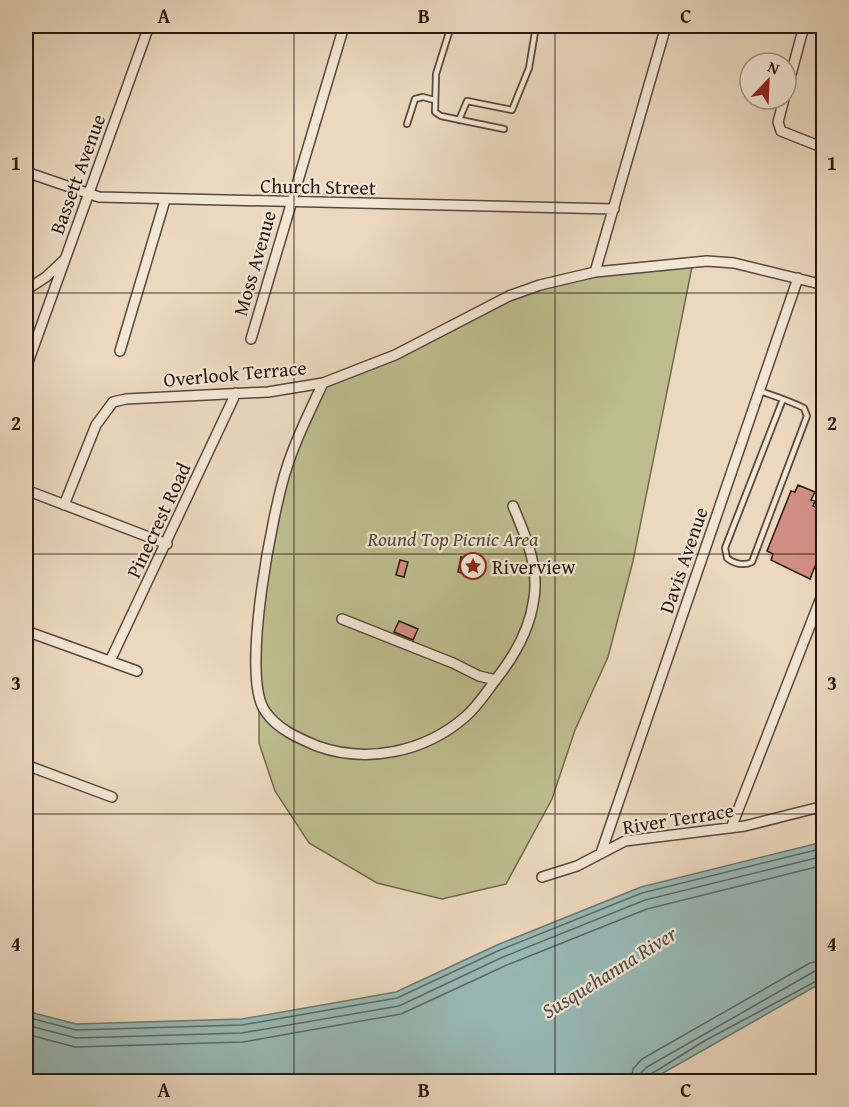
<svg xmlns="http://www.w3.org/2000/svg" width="849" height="1107" font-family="'Gentium Book Plus',serif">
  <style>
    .green { fill: #bdbd8e; stroke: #726a50; stroke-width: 1.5 }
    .water { fill: #98b9b5; stroke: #6b7973; stroke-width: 1.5 }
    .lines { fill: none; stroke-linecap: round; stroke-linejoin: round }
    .shore { stroke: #606863; stroke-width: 1.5 }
    .building { fill: #d18e83; stroke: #281811; stroke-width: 1.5 }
    .lane-casing { stroke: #59483c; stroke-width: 8 }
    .street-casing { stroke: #59483c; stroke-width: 12 }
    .lane { stroke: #f2e6d5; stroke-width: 4.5 }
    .street { stroke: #f2e6d5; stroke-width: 9 }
    .grid { fill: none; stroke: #281811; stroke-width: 1.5; stroke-opacity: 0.55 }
    .labels { text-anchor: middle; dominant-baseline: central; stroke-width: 4.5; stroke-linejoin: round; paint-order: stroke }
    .street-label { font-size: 20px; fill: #281811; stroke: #f2e6d5 }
    .park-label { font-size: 20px; font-style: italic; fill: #554a36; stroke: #f2e6d5 }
    .poi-label { font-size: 20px; fill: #281811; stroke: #f2e6d5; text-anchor: start }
    .water-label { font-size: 21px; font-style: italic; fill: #4f504a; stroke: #f2e6d5 }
    .neatline { fill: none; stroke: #281811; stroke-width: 2 }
    .grid-label { font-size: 20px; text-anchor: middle; font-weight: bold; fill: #281811 }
  </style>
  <rect width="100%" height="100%" fill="#ebd8be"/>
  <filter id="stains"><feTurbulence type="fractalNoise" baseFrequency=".00333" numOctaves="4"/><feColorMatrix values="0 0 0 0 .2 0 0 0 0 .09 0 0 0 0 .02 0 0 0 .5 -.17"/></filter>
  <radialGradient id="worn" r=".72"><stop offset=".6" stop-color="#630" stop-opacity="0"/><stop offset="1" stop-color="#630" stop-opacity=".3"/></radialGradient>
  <!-- green -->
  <path class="green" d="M 693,262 L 633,561 L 608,657 L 575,730 L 552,799 L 506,884 L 442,899 L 377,883 L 309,843 L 275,791 L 259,743 L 259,619 L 280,493 L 323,383 L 395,354 L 481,308 L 595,272 Z"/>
  <!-- water -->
  <path class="water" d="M 823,842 L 823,982 L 649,1081 L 26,1081 L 26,1011 L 76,1024 L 242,1019 L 396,992 L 497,945 L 641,887 Z"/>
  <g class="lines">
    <!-- shore -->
    <path class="shore" d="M 26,1017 L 76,1030 L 242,1025 L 397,998 L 500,950 L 642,893 L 824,848
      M 26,1025 L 76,1038 L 242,1033 L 399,1006 L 503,957 L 645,900 L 824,856
      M 26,1034 L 75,1047 L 243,1042 L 401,1014 L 507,965 L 647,909 L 824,865
      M 631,1082 L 633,1069 L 642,1059 L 810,963 L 824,960
      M 640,1082 L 641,1073 L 647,1067 L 815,971 L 824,969
      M 647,1082 L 651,1074 L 706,1040 L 824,977"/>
  </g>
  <!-- building -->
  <path class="building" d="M 798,485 L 815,492 L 811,500 L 815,501 L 813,506 L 824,510 L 824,556 L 821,563 L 817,561 L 810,579 L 771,560 L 773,554 L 767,551 L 791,491 L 795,492 Z
    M 461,557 L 471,559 L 468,575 L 458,572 Z
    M 400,560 L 408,562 L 404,577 L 396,575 Z
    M 399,621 L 418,629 L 413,640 L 394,632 Z"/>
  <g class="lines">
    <defs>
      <path id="lane" d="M 451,26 L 436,74 L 435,112 L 441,116 L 504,129
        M 459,120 L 467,101 L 512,110 L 529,68 L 536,26
        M 407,124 L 415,99 L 423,97 L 434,100
        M 760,391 C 774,396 790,401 804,408 L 807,416 L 752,562 C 744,566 734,564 727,558 L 725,548 L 783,399"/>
      <path id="street" d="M 786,93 L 804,26
        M 784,99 L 778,122 L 781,131 L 824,148
        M 26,172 L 99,197 L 614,209
        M 595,272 L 666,26
        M 26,290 L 46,277 L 64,260
        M 251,339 L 344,26
        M 120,351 L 165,200
        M 26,368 L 149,26
        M 323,383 C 310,411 296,438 287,467 C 273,509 240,676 265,711 C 277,729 298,738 317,746 C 367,764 425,752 465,717 C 478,706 487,691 497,678 C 516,654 530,629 534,598 C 539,565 525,535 513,506
        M 26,490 L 167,544
        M 64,505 L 96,425 L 113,402 L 126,399 L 268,392 L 323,383 L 395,355 L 509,296 L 540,285 L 595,272 L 707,261 L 734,263 L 824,285
        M 342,619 L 453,663 L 479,676 L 496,680
        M 26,631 L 137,671
        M 110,661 L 236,393
        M 26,765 L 112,797
        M 731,828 L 824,590
        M 601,853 L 798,278
        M 542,877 L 577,866 L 625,841 L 745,826 L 824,806"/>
    </defs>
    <!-- lane casing -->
    <use href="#lane" class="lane-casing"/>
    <!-- street casing -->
    <use href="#street" class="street-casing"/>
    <!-- lane -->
    <use href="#lane" class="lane"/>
    <!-- street -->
    <use href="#street" class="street"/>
  </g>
  <!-- grid -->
  <path class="grid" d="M 294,26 L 294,1082M 555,26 L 555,1082M 26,293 L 824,293M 26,554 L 824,554M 26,814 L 824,814"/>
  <!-- icons -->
  <defs>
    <symbol id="sight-ring" viewBox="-11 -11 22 22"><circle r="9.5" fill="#f2e6d5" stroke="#8f2418" stroke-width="1.5"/><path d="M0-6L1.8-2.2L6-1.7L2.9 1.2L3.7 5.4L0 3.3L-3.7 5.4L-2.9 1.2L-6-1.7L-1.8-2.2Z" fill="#8f2418"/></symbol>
  </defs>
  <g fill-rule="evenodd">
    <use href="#sight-ring" x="458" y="551" width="30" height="30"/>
  </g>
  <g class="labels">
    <!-- street labels -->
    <g class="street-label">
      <text transform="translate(77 174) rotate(-70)">Bassett Avenue</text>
      <text transform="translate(318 186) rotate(1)">Church Street</text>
      <text transform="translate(254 263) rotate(-74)">Moss Avenue</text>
      <text transform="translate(235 373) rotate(-5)">Overlook Terrace</text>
      <text transform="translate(158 520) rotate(-65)">Pinecrest Road</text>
      <text transform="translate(683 560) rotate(-71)">Davis Avenue</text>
      <text transform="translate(678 818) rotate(-9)">River Terrace</text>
    </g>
    <!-- park labels -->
    <g class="park-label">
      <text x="453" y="538">Round Top Picnic Area</text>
    </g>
    <!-- poi labels -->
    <g class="poi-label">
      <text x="492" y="566">Riverview</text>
    </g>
    <!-- water labels -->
    <g class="water-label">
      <text transform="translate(609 972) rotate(-32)">Susquehanna River</text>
    </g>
  </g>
  <!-- margin -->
  <rect width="849" height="1107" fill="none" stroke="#ebd8be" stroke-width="66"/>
  <!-- north arrow -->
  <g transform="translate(768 81) rotate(23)"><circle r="28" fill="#f2e6d5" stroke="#a19487" stroke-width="1.5"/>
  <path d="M0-4.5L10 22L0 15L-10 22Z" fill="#8f2418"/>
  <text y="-9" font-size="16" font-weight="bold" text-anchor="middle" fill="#281811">N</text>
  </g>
  <rect x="33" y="33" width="783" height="1041" class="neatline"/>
  <g class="grid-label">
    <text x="164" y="23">A</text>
    <text x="424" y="23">B</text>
    <text x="686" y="23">C</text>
    <text x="16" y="170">1</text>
    <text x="832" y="170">1</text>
    <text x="16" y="430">2</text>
    <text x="832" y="430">2</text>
    <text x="16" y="690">3</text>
    <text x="832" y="690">3</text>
    <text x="16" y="951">4</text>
    <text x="832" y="951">4</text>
    <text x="164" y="1097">A</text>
    <text x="424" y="1097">B</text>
    <text x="686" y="1097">C</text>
  </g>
  <rect width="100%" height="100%" filter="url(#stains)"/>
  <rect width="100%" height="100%" fill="url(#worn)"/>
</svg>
